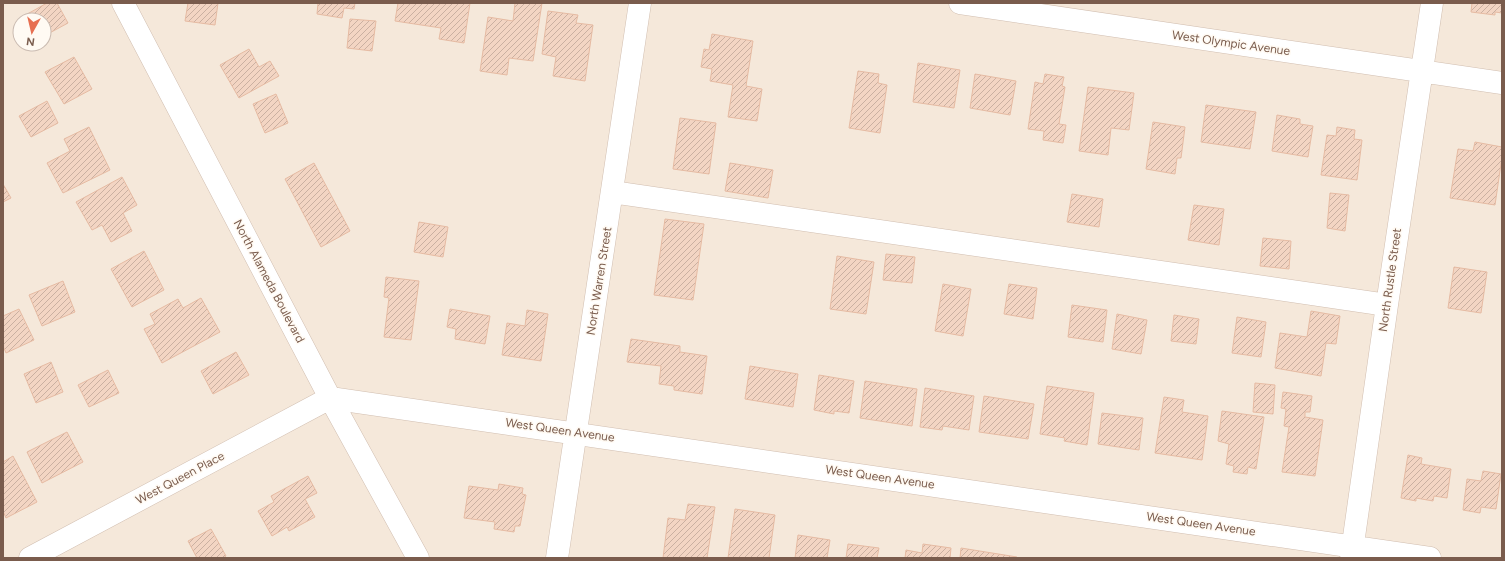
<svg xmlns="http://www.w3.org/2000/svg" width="1505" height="561" font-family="Figtree,sans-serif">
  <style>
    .residential { fill: #f5e8da; fill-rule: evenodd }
    .building { fill: url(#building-hatch); stroke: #e6bba3 }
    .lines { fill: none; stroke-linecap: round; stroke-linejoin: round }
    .minor-casing { stroke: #d1beb0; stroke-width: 23 }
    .minor { stroke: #fff; stroke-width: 22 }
    .labels { text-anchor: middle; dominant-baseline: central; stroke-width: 3; stroke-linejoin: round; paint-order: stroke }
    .street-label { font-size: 12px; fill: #7a5c4d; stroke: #fffaf3 }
  </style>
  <defs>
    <pattern id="building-hatch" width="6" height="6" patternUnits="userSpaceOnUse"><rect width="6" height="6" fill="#f3d5c3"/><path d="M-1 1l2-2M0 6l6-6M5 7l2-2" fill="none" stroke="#cab0a1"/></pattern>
  </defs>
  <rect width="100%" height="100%" fill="#fdf6ec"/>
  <!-- residential -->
  <path class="residential" d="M 3,3 L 1502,3 L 1502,558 L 3,558 ZM 20,20 L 44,20 L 44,44 L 20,44 Z"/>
  <!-- building -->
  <path class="building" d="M 47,3 L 57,3 L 68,23 L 44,36 L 44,20 L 24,20 L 22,17 Z
    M 188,3 L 218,3 L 215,25 L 185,21 Z
    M 318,3 L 355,3 L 354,9 L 344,8 L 342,18 L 317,14 Z
    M 398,3 L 470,3 L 464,43 L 439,39 L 441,28 L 395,21 Z
    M 515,3 L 542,3 L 533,61 L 509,58 L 507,75 L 480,71 L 488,17 L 513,21 Z
    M 1472,3 L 1502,3 L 1502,13 L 1495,12 L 1495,15 L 1471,12 Z
    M 548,11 L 578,15 L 576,23 L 593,25 L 585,81 L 553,76 L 556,57 L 542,54 Z
    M 350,19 L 376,21 L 372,51 L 347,48 Z
    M 712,34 L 753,41 L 746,86 L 762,89 L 757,121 L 728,117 L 733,85 L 710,81 L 712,69 L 701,67 L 704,49 L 709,50 Z
    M 249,49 L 259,67 L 270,61 L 279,76 L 239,98 L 220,65 Z
    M 74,57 L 92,89 L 64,104 L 45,72 Z
    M 918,63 L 960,70 L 954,108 L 913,102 Z
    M 858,71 L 879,74 L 878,83 L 887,85 L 880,133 L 849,128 Z
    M 975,74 L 1016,81 L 1010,115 L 970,108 Z
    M 1045,74 L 1064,77 L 1062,86 L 1065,87 L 1059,124 L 1066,125 L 1063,143 L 1043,140 L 1044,131 L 1028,129 L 1035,82 L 1043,84 Z
    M 1088,87 L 1134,93 L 1129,130 L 1111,128 L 1108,155 L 1079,151 Z
    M 276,94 L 288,123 L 265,133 L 253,104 Z
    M 47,101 L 58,123 L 31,137 L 19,116 Z
    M 1206,105 L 1256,112 L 1250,149 L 1201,142 Z
    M 1277,115 L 1300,119 L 1300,124 L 1313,126 L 1308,157 L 1272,151 Z
    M 680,118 L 716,123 L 709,174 L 673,169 Z
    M 1153,122 L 1185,127 L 1181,158 L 1177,158 L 1175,174 L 1146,169 Z
    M 89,127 L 110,170 L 63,193 L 47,163 L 70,151 L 64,139 Z
    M 1337,127 L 1355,130 L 1354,139 L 1362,140 L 1357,180 L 1321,175 L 1327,135 L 1336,136 Z
    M 1475,142 L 1502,147 L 1502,157 L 1495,205 L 1450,198 L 1458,149 L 1473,151 Z
    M 314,163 L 350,231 L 321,247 L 285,179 Z
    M 730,163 L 773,170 L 768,198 L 725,191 Z
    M 122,177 L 137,205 L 123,213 L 132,231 L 111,242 L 102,225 L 92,230 L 76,202 Z
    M 3,184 L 11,198 L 3,202 Z
    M 1330,193 L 1349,195 L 1345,231 L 1327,228 Z
    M 1072,194 L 1103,199 L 1099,227 L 1067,222 Z
    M 1194,205 L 1224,209 L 1219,245 L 1188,240 Z
    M 665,219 L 704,224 L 693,300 L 654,295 Z
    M 419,222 L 448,227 L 443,257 L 414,252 Z
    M 1263,238 L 1291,241 L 1289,269 L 1260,266 Z
    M 144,251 L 164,290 L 132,307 L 111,269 Z
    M 886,254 L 915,257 L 912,283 L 883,280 Z
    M 837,256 L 874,262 L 866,314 L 830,309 Z
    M 1454,267 L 1487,272 L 1481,313 L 1448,308 Z
    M 386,277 L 419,281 L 411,340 L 384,337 L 389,298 L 384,297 Z
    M 63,281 L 75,312 L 42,326 L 29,295 Z
    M 943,284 L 971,289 L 963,336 L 935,331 Z
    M 1009,284 L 1037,288 L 1033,319 L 1004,314 Z
    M 201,298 L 220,332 L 162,363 L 144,329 L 155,324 L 150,314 L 178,299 L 183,308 Z
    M 1072,305 L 1107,310 L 1103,342 L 1068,337 Z
    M 19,309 L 34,340 L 6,353 L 3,346 L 3,316 Z
    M 450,309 L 490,316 L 485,344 L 455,339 L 456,329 L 447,327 Z
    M 527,310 L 548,314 L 541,361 L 502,355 L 507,323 L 525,326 Z
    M 1311,311 L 1340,316 L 1336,344 L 1326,343 L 1321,376 L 1275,368 L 1280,333 L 1307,337 Z
    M 1117,314 L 1147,320 L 1141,354 L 1112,349 Z
    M 1174,315 L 1199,319 L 1196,344 L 1171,341 Z
    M 1237,317 L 1266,322 L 1261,357 L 1232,353 Z
    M 631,339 L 680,346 L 680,352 L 707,356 L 702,394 L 674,390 L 674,386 L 659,384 L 661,366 L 627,362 Z
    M 236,352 L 249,375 L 213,394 L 201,371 Z
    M 51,362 L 63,392 L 36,403 L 24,374 Z
    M 750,366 L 798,374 L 793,407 L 745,399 Z
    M 108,370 L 119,393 L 89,407 L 78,385 Z
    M 819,375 L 854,381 L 849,413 L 834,411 L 834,414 L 814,410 Z
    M 865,381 L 917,389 L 912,426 L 860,418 Z
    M 1255,383 L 1275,385 L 1273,414 L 1253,412 Z
    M 1047,386 L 1094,393 L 1087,445 L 1064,441 L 1065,438 L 1040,434 Z
    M 925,388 L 974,396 L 969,430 L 943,426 L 942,430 L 920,427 Z
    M 1283,392 L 1312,396 L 1310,412 L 1305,412 L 1305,417 L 1323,420 L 1315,476 L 1282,472 L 1289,427 L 1284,426 L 1286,409 L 1281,408 Z
    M 984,396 L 1034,404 L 1028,439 L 979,432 Z
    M 1164,397 L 1184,400 L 1182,412 L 1208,416 L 1202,460 L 1155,453 Z
    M 1222,411 L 1264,417 L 1256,469 L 1248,467 L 1247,474 L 1233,472 L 1234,466 L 1226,464 L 1229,444 L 1218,441 Z
    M 1102,413 L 1143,418 L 1139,450 L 1098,444 Z
    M 67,432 L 83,462 L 42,483 L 27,452 Z
    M 1408,455 L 1422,458 L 1421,464 L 1451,469 L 1447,498 L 1434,496 L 1433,501 L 1416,498 L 1416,501 L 1401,498 Z
    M 13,456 L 37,502 L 6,518 L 3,511 L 3,462 Z
    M 1483,471 L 1501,474 L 1496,509 L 1481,507 L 1480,513 L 1463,510 L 1467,479 L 1481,481 Z
    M 308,476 L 317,493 L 305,499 L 315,517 L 289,531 L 287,527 L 272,536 L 258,511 L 274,502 L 271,496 Z
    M 499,484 L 523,488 L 522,494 L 526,495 L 520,526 L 515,526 L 514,532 L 494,529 L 495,522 L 464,518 L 469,486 L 498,490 Z
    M 688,504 L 715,507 L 707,558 L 663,558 L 668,518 L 685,520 Z
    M 735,509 L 775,515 L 769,558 L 728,558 Z
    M 211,529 L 226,556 L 223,558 L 197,558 L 188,541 Z
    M 798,535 L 830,540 L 827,558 L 795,558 Z
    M 848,544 L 879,548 L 877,558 L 846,558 Z
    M 923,544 L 951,548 L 950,558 L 905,558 L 906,550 L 922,553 Z
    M 961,548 L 1017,557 L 1017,558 L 960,558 Z"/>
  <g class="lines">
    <defs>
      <path id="minor" d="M 123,3 L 330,398 L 418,558
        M 960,3 L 1502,83
        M 612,192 L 1387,305
        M 30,558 L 330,398 L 1430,558
        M 557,558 L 640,3
        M 1351,558 L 1387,305 L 1432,3"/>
    </defs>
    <!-- minor casing -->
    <use href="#minor" class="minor-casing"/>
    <!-- minor -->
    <use href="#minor" class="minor"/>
  </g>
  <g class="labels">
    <!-- street labels -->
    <g class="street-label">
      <text transform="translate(1231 43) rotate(8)">West Olympic Avenue</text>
      <text transform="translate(1390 280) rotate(-82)">North Rustle Street</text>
      <text transform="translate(269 281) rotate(62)">North Alameda Boulevard</text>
      <text transform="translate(599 281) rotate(-81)">North Warren Street</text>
      <text transform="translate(560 430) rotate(8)">West Queen Avenue</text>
      <text transform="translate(880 477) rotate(8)">West Queen Avenue</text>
      <text transform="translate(180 478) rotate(-28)">West Queen Place</text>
      <text transform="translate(1201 524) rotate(8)">West Queen Avenue</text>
    </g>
  </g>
  <!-- border -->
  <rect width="1505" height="561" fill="none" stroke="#7a5c4d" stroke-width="8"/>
  <!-- north arrow -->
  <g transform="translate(32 32) rotate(188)"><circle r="19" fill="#fffaf3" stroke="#cabbb1"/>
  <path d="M0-3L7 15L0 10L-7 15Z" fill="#e76f51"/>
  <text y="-6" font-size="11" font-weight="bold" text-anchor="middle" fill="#7a5c4d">N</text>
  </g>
</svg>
